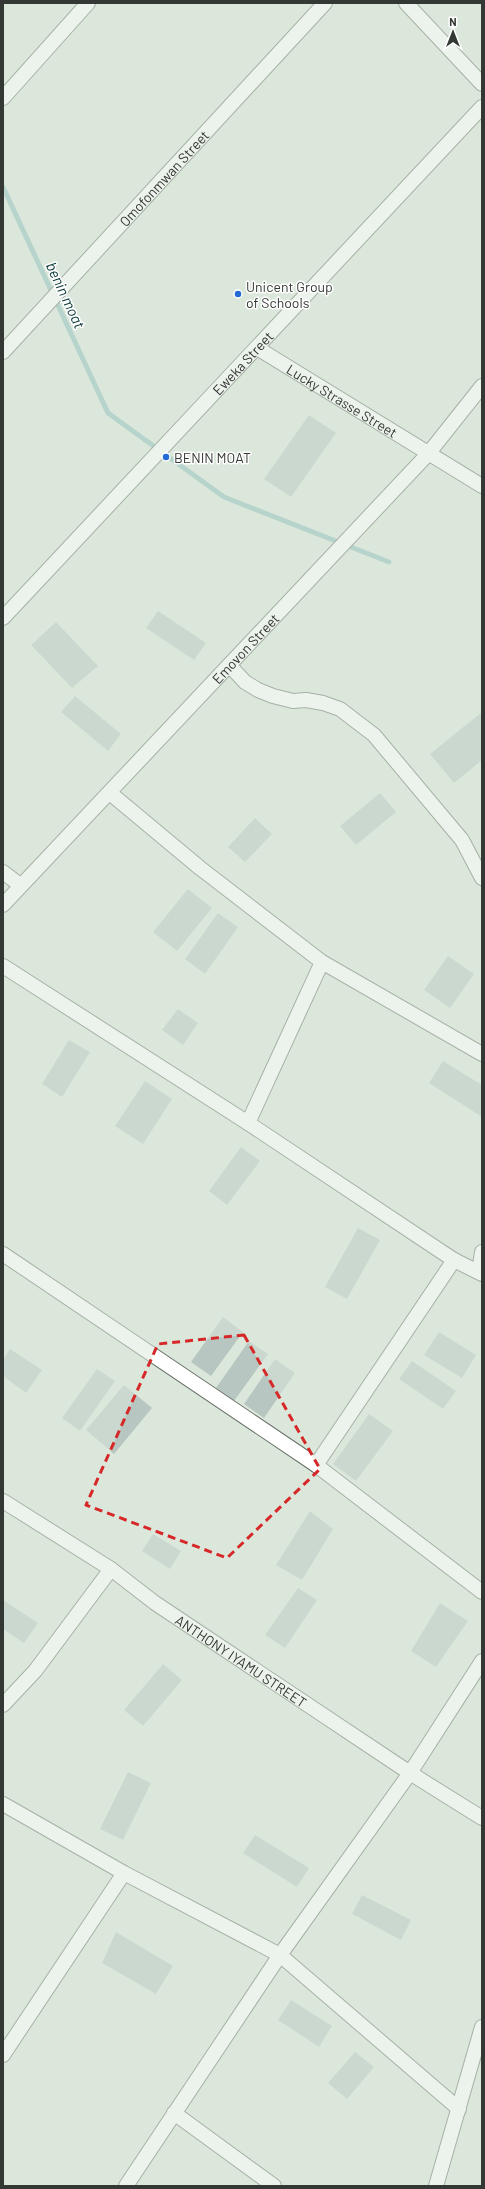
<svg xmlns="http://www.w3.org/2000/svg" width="485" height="2189" font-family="Barlow,sans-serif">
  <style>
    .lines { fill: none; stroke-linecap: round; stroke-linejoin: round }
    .stream { stroke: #8bbcb8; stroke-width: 5 }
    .building { fill: #b7c6c0 }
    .minor-casing { stroke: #656e64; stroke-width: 16 }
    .minor { stroke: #fff; stroke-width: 14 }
    .marked { fill: none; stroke: #d62828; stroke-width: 3; stroke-dasharray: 8 5; stroke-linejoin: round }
    .poi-dot { fill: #236ad6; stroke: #fff; stroke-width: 1.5 }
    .labels { text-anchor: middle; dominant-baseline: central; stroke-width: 3; stroke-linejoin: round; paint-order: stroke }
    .street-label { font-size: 14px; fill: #343834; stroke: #fff }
    .poi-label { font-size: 14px; fill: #343834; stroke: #fff; text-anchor: start }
    .water-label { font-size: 15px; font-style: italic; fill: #063634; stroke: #fff }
  </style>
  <rect width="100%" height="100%" fill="#dce7dc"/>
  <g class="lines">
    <!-- stream -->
    <path class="stream" d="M 3,187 L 108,413 L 224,497 L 389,562"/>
  </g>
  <!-- building -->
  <path class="building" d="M 309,415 L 336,433 L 291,497 L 264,479 Z
    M 158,611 L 206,643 L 194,660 L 146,628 Z
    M 56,622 L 98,666 L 72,688 L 31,645 Z
    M 75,696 L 121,734 L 108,751 L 61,712 Z
    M 482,712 L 482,760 L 454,783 L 430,754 Z
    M 380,793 L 396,812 L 356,845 L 340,826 Z
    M 255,818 L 272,834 L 245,862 L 228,847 Z
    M 188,889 L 212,908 L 177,951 L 153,932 Z
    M 218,913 L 238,927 L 205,974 L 185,959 Z
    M 448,956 L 474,974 L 450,1008 L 424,990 Z
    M 178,1009 L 198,1023 L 183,1045 L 162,1030 Z
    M 69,1040 L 90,1052 L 62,1097 L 42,1084 Z
    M 443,1061 L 482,1085 L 482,1117 L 429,1083 Z
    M 145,1081 L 172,1099 L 143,1144 L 115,1126 Z
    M 241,1147 L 260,1161 L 227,1205 L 209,1191 Z
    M 358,1228 L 380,1240 L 347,1299 L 325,1287 Z
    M 223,1317 L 243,1332 L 211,1376 L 191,1362 Z
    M 439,1332 L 476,1355 L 462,1378 L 424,1355 Z
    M 249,1341 L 268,1354 L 234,1401 L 216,1388 Z
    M 10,1349 L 42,1370 L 26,1393 L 3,1376 L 3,1360 Z
    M 275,1359 L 295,1373 L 264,1418 L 244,1404 Z
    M 412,1361 L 456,1391 L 443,1409 L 399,1379 Z
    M 97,1369 L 115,1381 L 80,1431 L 62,1418 Z
    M 124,1385 L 152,1408 L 114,1454 L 86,1430 Z
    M 369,1414 L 393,1431 L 356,1481 L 333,1464 Z
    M 310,1511 L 333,1529 L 302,1580 L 276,1565 Z
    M 153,1534 L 181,1551 L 170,1569 L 142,1551 Z
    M 298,1588 L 317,1600 L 285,1648 L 265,1635 Z
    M 3,1600 L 38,1623 L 24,1643 L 3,1629 Z
    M 440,1603 L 468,1621 L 436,1667 L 411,1651 Z
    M 163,1664 L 182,1680 L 143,1726 L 124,1710 Z
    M 128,1772 L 151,1783 L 123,1840 L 100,1829 Z
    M 255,1835 L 309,1868 L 297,1887 L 243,1853 Z
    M 362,1895 L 411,1920 L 401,1940 L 352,1914 Z
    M 116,1932 L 173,1966 L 156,1994 L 102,1963 Z
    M 291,2000 L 332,2026 L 319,2047 L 278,2020 Z
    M 355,2052 L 374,2067 L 347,2099 L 328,2083 Z"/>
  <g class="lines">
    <defs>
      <g id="minor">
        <path d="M 406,3 L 482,84"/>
        <path d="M 3,98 L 88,3"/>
        <path id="s1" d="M 257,348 L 482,486"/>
        <path id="s2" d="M 3,352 L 325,3"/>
        <path id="s3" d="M 3,618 L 482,107"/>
        <path d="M 230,666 L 245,682 L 258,690 L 273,696 L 293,701 L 306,700 L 323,703 L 340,709 L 374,735 L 462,840 L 482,878"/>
        <path d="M 110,793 L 200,868 L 322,962 L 482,1054"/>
        <path d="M 3,872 L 20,885"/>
        <path id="s4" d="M 3,905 L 428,454 L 482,386"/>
        <path d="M 3,966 L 248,1123 L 454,1260 L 482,1274"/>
        <path d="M 248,1123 L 322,962"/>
        <path d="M 3,1254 L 316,1465 L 482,1592"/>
        <path d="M 479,1271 L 482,1252"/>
        <path d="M 316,1465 L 454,1260"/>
        <path id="s5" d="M 3,1501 L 111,1569 L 155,1603 L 410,1773 L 482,1818"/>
        <path d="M 3,1705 L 35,1671 L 111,1569"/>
        <path d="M 3,1804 L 124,1873 L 280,1955 L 459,2109"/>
        <path d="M 3,2055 L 124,1873"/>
        <path d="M 174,2113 L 274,2186"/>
        <path d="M 126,2186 L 280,1955 L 410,1773 L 482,1661"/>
        <path d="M 436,2186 L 482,2027"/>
      </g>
    </defs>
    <!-- minor casing -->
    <use href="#minor" class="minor-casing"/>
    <!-- minor -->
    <use href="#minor" class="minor"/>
  </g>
  <!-- marked area -->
  <path d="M0 0H485V2189H0ZM 244,1335 L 320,1469 L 227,1558 L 86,1505 L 158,1344 Z" fill="#dce7dc" fill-opacity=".55" fill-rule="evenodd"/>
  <path class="marked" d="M 244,1335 L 320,1469 L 227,1558 L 86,1505 L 158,1344 Z"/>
  <!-- markers -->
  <g class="poi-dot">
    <circle cx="238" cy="294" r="4"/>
    <circle cx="166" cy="457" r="4"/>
  </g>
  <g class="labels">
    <!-- street labels -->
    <g class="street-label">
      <text stroke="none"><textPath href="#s2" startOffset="237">Omofonmwan Street</textPath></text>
      <text stroke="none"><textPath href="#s3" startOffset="350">Eweka Street</textPath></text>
      <text stroke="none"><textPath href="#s1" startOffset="100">Lucky Strasse Street</textPath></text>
      <text stroke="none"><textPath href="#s4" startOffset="353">Emovon Street</textPath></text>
      <text stroke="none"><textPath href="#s5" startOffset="287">ANTHONY IYAMU STREET</textPath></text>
    </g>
    <!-- poi labels -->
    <g class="poi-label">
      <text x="246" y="286">Unicent Group<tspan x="246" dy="16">of Schools</tspan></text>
      <text x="174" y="457">BENIN MOAT</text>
    </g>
    <!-- water labels -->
    <g class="water-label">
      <text transform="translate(66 295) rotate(65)">benin moat</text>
    </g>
  </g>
  <!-- border -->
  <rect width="485" height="2189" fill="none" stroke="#343834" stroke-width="8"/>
  <!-- north arrow -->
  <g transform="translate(453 32)" stroke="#ffffff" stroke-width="3" paint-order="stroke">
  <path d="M0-3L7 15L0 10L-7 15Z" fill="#343834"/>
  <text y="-6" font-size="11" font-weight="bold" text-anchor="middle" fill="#343834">N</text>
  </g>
</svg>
